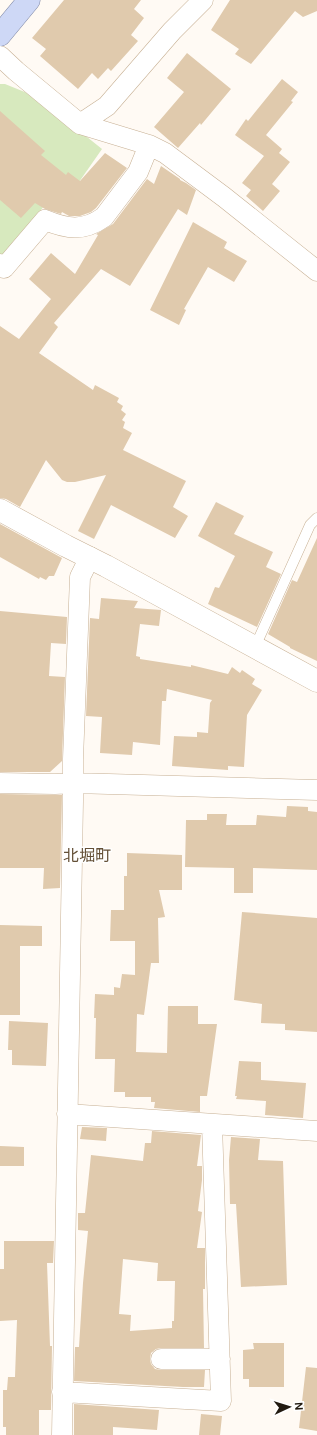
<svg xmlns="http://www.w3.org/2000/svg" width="317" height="1435" font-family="'DM Sans','Noto Sans JP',sans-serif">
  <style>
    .green { fill: #d7e9be }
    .building { fill: #e0caad; fill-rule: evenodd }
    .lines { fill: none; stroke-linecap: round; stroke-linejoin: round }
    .lane-casing { stroke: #c7b094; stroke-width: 11 }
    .street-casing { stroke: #c7b094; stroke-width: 21 }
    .secondary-casing { stroke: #c7b094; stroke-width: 23 }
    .primary-casing { stroke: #7d85a2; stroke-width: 23 }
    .lane { stroke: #fff; stroke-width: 10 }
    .street { stroke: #fff; stroke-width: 20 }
    .secondary { stroke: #fff; stroke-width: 22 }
    .primary { stroke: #ced8f6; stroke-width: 22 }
    .labels { text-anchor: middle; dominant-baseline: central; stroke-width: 3; stroke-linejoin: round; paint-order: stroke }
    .quarter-label { font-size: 16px; fill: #645037; stroke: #fff }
  </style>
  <rect width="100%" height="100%" fill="#fffaf4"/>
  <!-- green -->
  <path class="green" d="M 0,84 L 5,84 L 37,97 L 102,149 L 72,192 L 60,184 L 41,210 L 2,256 L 0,254 Z"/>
  <!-- building -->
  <path class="building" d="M 64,0 L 141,0 L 134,9 L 144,18 L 131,35 L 138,41 L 111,71 L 108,68 L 98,79 L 92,73 L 78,89 L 40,56 L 46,49 L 32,38 Z
    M 230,0 L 317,0 L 317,11 L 303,17 L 295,11 L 251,64 L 235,54 L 239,49 L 211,30 Z
    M 187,53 L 231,89 L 201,125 L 200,123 L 178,148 L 154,127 L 184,92 L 167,78 Z
    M 282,79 L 298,92 L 291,101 L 293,102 L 266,135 L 282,149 L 279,153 L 290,162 L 272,184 L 280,191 L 263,211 L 246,196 L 251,190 L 242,183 L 264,156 L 235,135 L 246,119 L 248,121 Z
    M 0,111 L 45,151 L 41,155 L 66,175 L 68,172 L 80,181 L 105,153 L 127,168 L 96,208 L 91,212 L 80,216 L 69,216 L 62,212 L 61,214 L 45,209 L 35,203 L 21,218 L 0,200 Z
    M 161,166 L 180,179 L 180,180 L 186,183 L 196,190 L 187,215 L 178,209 L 130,286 L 101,269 L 54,323 L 58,327 L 39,353 L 93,390 L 95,385 L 119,398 L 117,402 L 123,406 L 121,410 L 126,414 L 122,420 L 125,422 L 123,428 L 132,433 L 123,450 L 186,481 L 173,507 L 188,516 L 175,538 L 111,505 L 94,539 L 78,531 L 106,475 L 75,482 L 67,482 L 62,480 L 46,460 L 20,507 L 6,499 L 0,498 L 0,326 L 19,339 L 51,299 L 29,279 L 51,253 L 75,274 L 98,235 L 96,234 L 113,224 L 147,179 L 154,184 Z
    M 193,222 L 227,242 L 224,248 L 247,261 L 234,282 L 208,267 L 184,309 L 186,310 L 179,325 L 150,310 Z
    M 216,502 L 244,516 L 234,534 L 273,552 L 266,567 L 281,574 L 257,627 L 208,604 L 215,587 L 219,588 L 235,556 L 198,536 Z
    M 0,524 L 62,558 L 54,576 L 49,576 L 46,580 L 40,577 L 39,579 L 0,557 Z
    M 317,538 L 317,661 L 290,648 L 290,647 L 268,634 L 292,580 L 297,582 Z
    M 101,598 L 138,601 L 134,608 L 161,610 L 159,626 L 140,624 L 136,656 L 140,657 L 140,659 L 191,667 L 191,665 L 228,674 L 232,667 L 240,673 L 242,670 L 255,679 L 252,684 L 262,690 L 247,715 L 244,767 L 228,766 L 228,770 L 172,766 L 174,736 L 197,737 L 197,732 L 208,733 L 210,703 L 212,700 L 167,689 L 166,701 L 162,701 L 160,745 L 133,742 L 132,755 L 100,753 L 102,717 L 86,716 L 90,618 L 99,619 Z
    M 0,611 L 67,617 L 66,644 L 51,643 L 49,676 L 65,677 L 62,761 L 50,772 L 0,772 Z
    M 0,794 L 62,795 L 60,888 L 43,889 L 44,868 L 0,868 Z
    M 287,806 L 308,807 L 308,811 L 317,812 L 317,870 L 253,868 L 253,893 L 234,893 L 234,868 L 185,867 L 186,820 L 207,820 L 207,814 L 227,814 L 226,825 L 256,825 L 257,815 L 286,817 Z
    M 127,853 L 182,855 L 182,890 L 159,890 L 165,917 L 158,918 L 159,963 L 151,963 L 144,1015 L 137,1014 L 136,1052 L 167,1053 L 168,1006 L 198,1006 L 198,1024 L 217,1024 L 207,1096 L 200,1096 L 200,1112 L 154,1108 L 155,1102 L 151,1102 L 151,1097 L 125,1097 L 125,1092 L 114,1092 L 115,1059 L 95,1059 L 96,1018 L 94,1018 L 95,994 L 114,995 L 114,987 L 120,988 L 122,974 L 135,975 L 135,941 L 110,941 L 111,910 L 124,910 L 124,876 L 127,876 Z
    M 242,912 L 317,918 L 317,1032 L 285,1030 L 285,1024 L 261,1023 L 262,1004 L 234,1000 Z
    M 0,925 L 42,926 L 42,946 L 20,946 L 20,1015 L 0,1015 Z
    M 9,1021 L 48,1023 L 46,1066 L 12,1065 L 12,1050 L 8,1050 Z
    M 239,1061 L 261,1062 L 261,1080 L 306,1083 L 303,1118 L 265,1115 L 266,1101 L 236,1099 L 237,1096 L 235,1096 Z
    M 82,1127 L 107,1128 L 106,1141 L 80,1139 Z
    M 152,1131 L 201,1135 L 197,1166 L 202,1166 L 202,1180 L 198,1211 L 202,1212 L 197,1248 L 205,1248 L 205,1289 L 203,1289 L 204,1348 L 161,1348 L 156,1349 L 151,1353 L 150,1359 L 151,1364 L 155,1369 L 161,1370 L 205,1370 L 204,1387 L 183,1387 L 74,1381 L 75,1347 L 79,1347 L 83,1283 L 88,1231 L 78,1230 L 78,1213 L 85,1213 L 91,1155 L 143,1161 L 145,1143 L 151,1143 ZM 123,1259 L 158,1263 L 157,1281 L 175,1281 L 174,1321 L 172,1321 L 172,1328 L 130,1331 L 131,1315 L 119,1314 Z
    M 231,1137 L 260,1139 L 258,1160 L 283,1161 L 287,1285 L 241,1287 L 236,1204 L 230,1204 L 229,1160 Z
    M 0,1146 L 24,1147 L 24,1166 L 0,1166 Z
    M 4,1241 L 54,1241 L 53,1263 L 47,1263 L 50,1346 L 52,1346 L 51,1410 L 39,1410 L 39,1435 L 6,1435 L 6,1427 L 3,1427 L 3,1390 L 7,1390 L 8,1377 L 15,1377 L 17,1320 L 0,1321 L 0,1269 L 4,1269 Z
    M 253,1343 L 284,1343 L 284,1387 L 249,1387 L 249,1379 L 243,1379 L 243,1350 L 254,1349 Z
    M 306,1367 L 317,1368 L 317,1431 L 299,1428 Z
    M 74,1404 L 159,1410 L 157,1430 L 113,1427 L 113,1435 L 74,1435 Z
    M 201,1414 L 222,1416 L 220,1435 L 199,1435 Z"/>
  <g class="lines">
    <defs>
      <path id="lane" d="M 255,647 L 310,525 L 317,518"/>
      <path id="street" d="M 0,56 L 16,71 L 80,124 L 107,106 L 172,31 L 203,0
        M 149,145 L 165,153 L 224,197 L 317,271
        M 0,264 L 4,268 L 45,220 C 67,229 83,232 104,217 L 138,172 L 149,145 L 80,124
        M 0,783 L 55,784 L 74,783 L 317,790
        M 67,1114 L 317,1131
        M 161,1359 L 220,1359
        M 62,1392 L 221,1401 L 212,1124
        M 62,1435 L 73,801 L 73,759 L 80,577 L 90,557"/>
      <path id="secondary" d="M 0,510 L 66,546 L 106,566 L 317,681"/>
      <path id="primary" d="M 0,35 L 29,0"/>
    </defs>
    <!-- lane casing -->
    <use href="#lane" class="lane-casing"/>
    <!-- street casing -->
    <use href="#street" class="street-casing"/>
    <!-- secondary casing -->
    <use href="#secondary" class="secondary-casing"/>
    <!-- primary casing -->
    <use href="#primary" class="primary-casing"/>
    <!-- lane -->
    <use href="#lane" class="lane"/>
    <!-- street -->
    <use href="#street" class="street"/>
    <!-- secondary -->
    <use href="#secondary" class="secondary"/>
    <!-- primary -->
    <use href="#primary" class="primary"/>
  </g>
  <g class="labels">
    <!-- quarter labels -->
    <g class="quarter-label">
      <text x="87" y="855">北堀町</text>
    </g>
  </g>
  <!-- north arrow -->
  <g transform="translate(289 1407) rotate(86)" stroke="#ffffff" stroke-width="3" paint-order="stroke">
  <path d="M0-3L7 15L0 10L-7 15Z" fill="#221a10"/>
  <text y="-6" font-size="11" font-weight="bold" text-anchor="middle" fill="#221a10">N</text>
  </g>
</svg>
